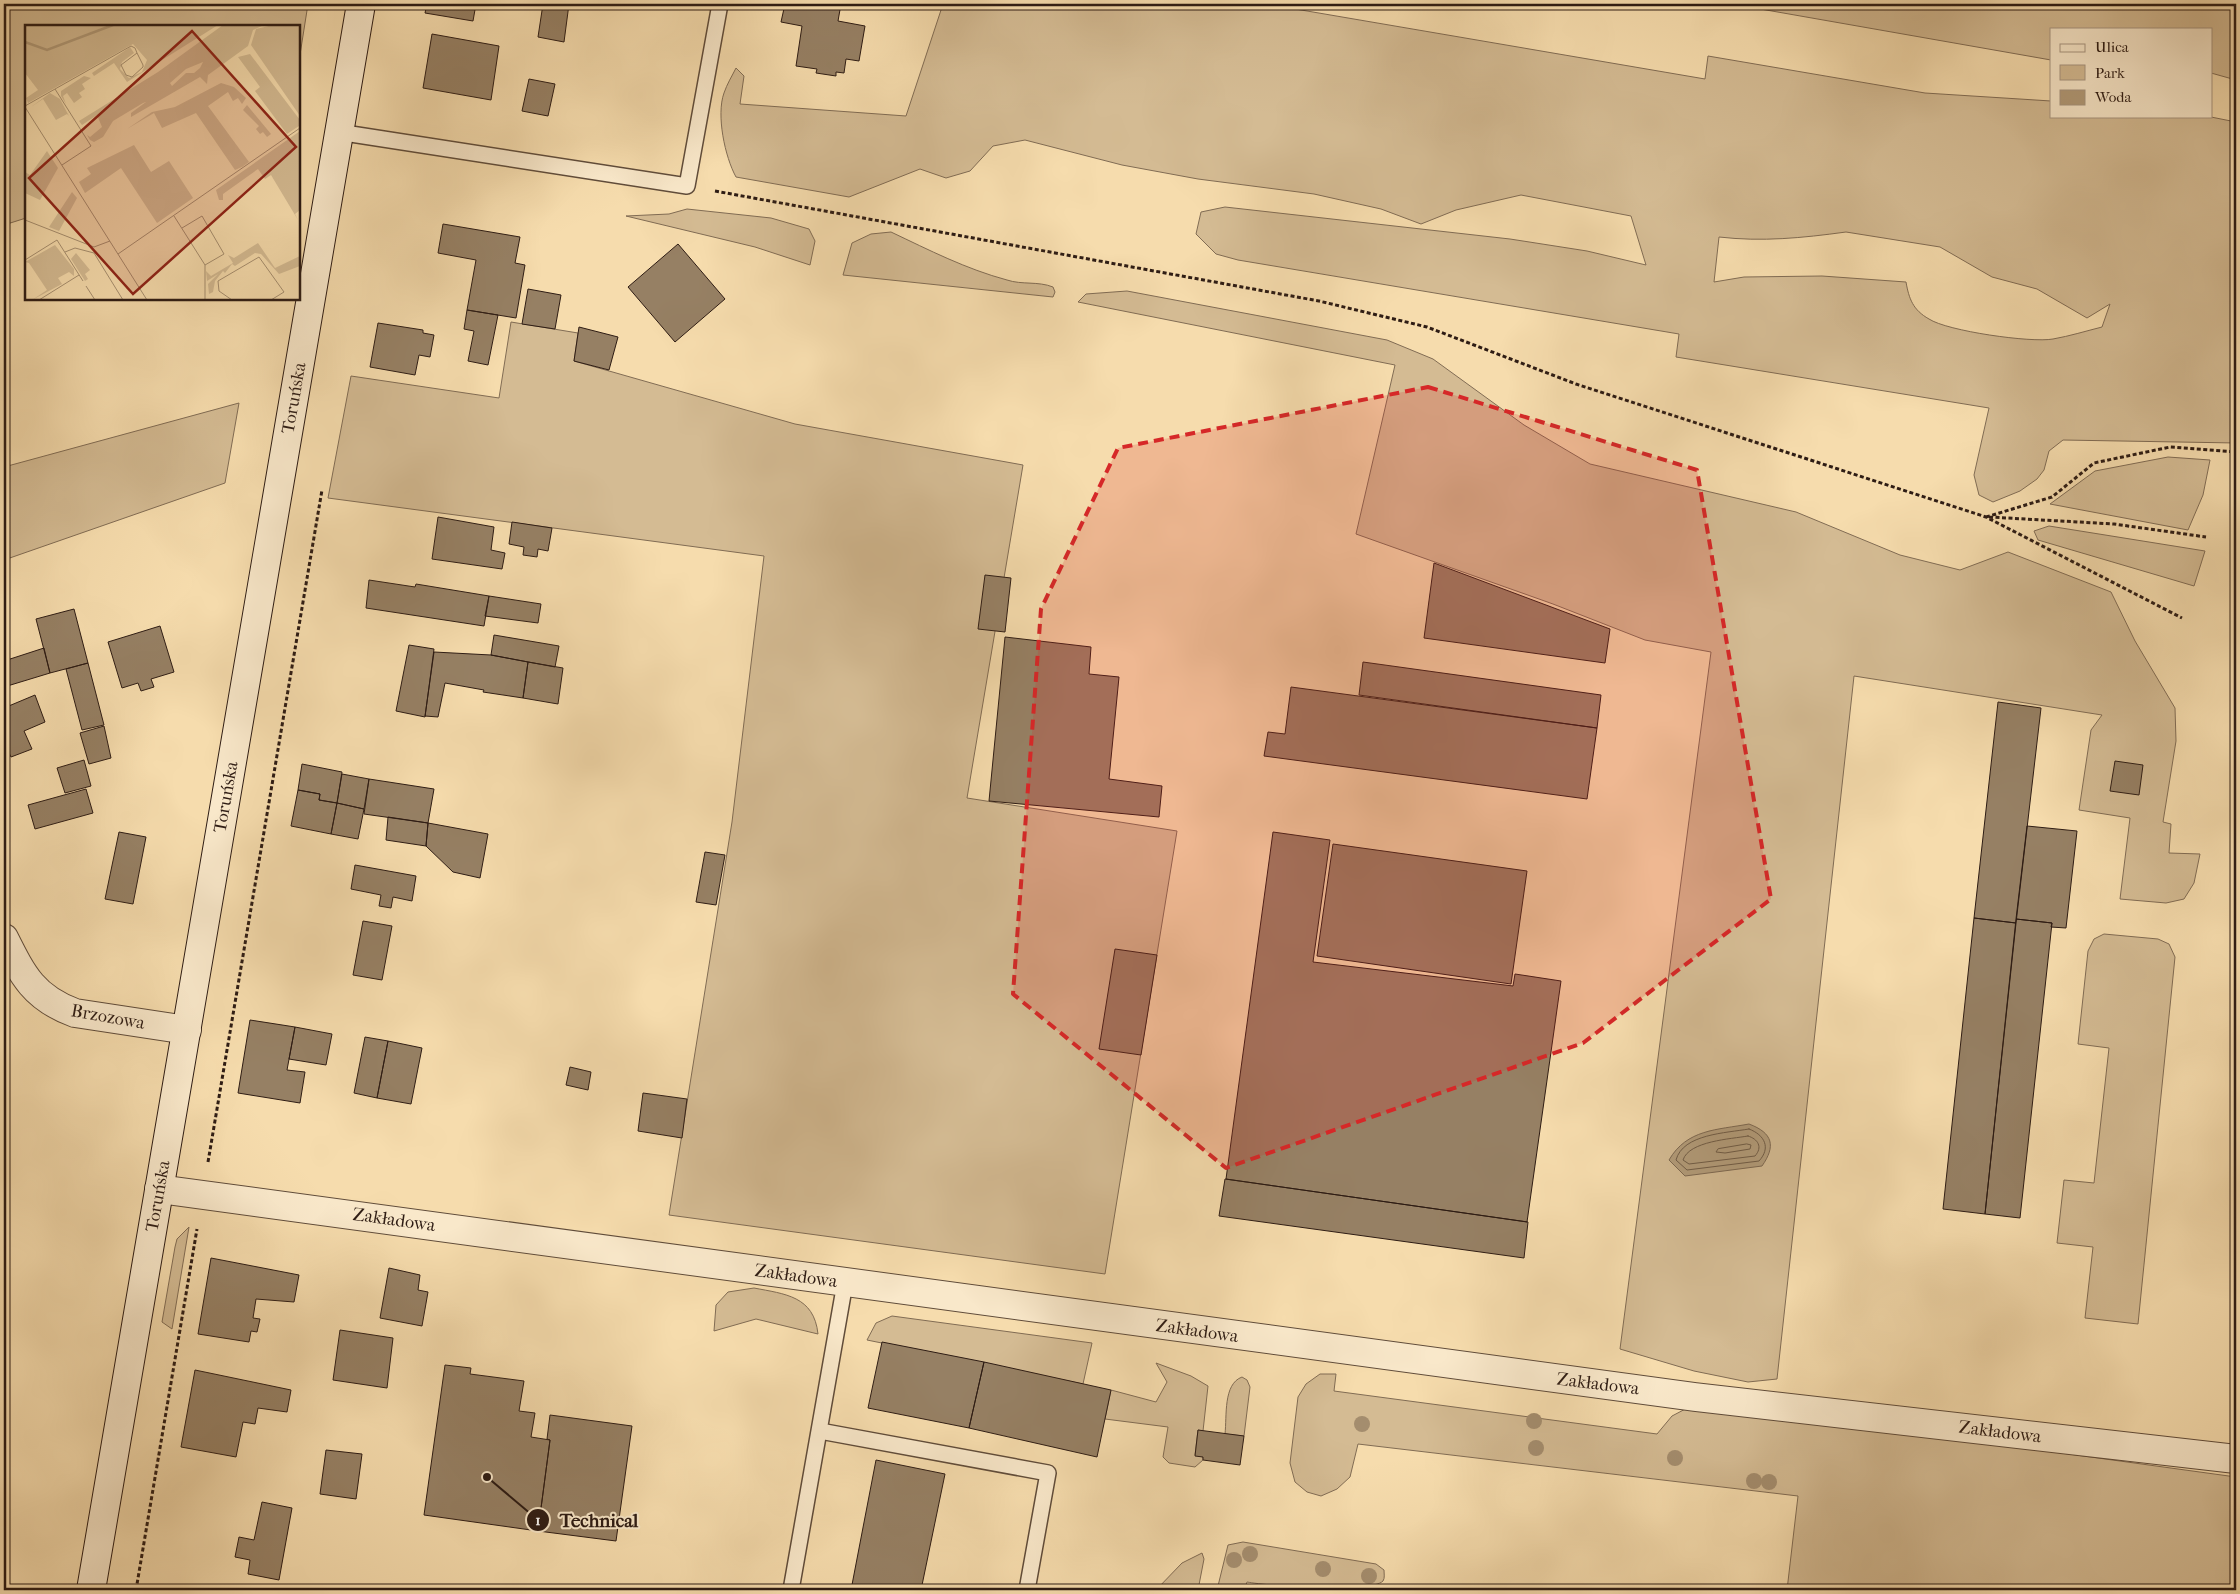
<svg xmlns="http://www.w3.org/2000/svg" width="2240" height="1594" font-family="'IM FELL French Canon',serif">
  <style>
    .green { fill: #d4bb93; stroke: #816c54; fill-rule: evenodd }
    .water { fill: #b29b79; stroke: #7d6851 }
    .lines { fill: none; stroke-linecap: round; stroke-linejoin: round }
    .shore { stroke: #705c46; stroke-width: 1 }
    .building { fill: #968064; stroke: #2e1c14 }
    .lane-casing { stroke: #604c3a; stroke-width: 18 }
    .street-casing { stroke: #604c3a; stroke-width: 30 }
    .secondary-casing { stroke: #2e1c14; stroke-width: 30 }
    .path { stroke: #2e1c14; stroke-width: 3; stroke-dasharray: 4 2.5; stroke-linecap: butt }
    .lane { stroke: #f9e8ca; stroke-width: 15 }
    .street { stroke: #f9e8ca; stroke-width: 28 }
    .secondary { stroke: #f9e8ca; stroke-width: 28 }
    .tree { fill: #a48d6e }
    .marked { fill: #d62828; fill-opacity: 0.2; stroke: #d62828; stroke-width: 4; stroke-dasharray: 10 6; stroke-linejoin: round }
    .labels { text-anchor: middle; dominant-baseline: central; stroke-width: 4; stroke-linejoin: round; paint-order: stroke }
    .street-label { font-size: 18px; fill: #2e1c14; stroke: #f9e8ca }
    .inset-river { fill: none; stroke: #b29b79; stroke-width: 2.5 }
    .inset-road { fill: none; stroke: #a68f70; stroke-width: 1 }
    .view { fill: #8f2418; fill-opacity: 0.15; stroke: #8f2418; stroke-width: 2.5 }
    .inset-edge { fill: none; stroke: #2e1c14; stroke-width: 2.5 }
    .leader { fill: none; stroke: #2e1c14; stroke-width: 2 }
    .callout-dot { fill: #2e1c14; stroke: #f9e8ca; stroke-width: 2 }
    .mark-label { font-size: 15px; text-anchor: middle; font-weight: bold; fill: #fff }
    .callout-label { font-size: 19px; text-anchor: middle; font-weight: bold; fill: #2e1c14; stroke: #f9e8ca; stroke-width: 4; stroke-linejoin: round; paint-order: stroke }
  </style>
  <rect width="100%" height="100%" fill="#f6dcad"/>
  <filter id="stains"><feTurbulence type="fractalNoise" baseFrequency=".004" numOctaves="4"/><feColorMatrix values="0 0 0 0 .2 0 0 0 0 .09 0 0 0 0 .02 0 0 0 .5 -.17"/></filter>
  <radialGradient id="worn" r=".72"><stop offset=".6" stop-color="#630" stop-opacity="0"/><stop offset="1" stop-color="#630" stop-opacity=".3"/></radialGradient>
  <!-- green -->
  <path class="green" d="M 4,4 L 308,4 L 299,61 L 299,26 L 26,26 L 26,218 L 4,225 Z
    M 943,4 L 1266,4 L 1705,79 L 1708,56 L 1925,93 L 2051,101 L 2051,116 L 2206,116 L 2236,122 L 2236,443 L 2063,440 L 2049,451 L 2044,470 L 2037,479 L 2020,491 L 1993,502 L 1979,495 L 1974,475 L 1989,408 L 1676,357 L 1679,334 L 1238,260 L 1216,254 L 1196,234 L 1201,212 L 1225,207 L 1510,239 L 1587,251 L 1646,265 L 1631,216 L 1521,195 L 1456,210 L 1421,224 L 1381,209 L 1314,194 L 1198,179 L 1122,165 L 1025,140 L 993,146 L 970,171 L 946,178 L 920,169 L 849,197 L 736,177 C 725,157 716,115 724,93 C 727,84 732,76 736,68 L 744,76 L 740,104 L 906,116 ZM 1846,232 L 1940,247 L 1992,277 L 2037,289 L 2087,318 L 2110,304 L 2102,327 C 2086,331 2070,336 2053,339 C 2031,343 1947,331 1929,319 C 1913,310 1909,299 1906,282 L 1822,276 L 1744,277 L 1714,282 L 1719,237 C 1762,242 1802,238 1846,232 Z
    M 1732,4 L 2236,4 L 2236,80 L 2211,73 L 2211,29 L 2051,29 L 2051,60 Z
    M 687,209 L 771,218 L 809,229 L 815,241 L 810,265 L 755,247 L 626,216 L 669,214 Z
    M 891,232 C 929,250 966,269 1007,280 C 1022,285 1038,281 1053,287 L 1055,292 L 1053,297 L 843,275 L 852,243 L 871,234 Z
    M 1127,291 L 1387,340 L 1433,359 L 1524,425 L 1590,464 L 1796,512 L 1900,555 L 1960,570 L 2008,552 L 2111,592 L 2135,641 L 2175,708 L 2176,741 L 2163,822 L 2171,824 L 2169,853 L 2200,854 L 2194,883 L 2184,899 L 2166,903 L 2120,899 L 2130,818 L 2079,810 L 2091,730 L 2102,715 L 1854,676 L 1777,1379 L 1748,1382 L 1694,1371 L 1620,1349 L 1711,652 L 1645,640 L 1553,604 L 1356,534 L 1395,365 L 1078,302 L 1086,294 Z
    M 511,322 L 578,333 L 574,361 L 795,424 L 1023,465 L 967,798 L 1177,831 L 1105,1274 L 669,1215 L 732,822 L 764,556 L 328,498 L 351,376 L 499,398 Z
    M 239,403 L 225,483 L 4,560 L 4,467 Z
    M 2168,457 L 2210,460 L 2203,495 L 2188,530 L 2050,504 L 2095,471 Z
    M 2049,526 L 2205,551 L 2194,586 L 2038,540 L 2034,531 Z
    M 2104,934 L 2158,939 L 2169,944 L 2175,957 L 2138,1324 L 2085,1318 L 2093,1247 L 2057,1243 L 2064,1180 L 2094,1183 L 2109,1048 L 2078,1044 L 2088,951 L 2094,939 Z
    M 189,1227 L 172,1329 L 162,1322 L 175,1247 L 177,1239 Z
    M 754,1288 C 785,1294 814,1296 818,1334 L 756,1319 L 714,1331 L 716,1305 L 728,1292 Z
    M 892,1316 L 1092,1343 L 1083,1384 L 867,1340 L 876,1323 Z
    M 1156,1363 L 1191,1376 L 1208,1386 L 1203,1431 L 1198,1430 L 1195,1455 L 1203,1457 L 1203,1460 L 1195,1467 L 1169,1463 L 1163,1457 L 1168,1427 L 1105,1419 L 1111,1390 L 1156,1402 L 1167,1382 Z
    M 1320,1374 L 1336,1374 L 1334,1391 L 1657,1434 L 1672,1416 L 1693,1405 L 1909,1432 L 2236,1477 L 2236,1590 L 1787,1590 L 1798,1496 L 1358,1444 L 1350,1477 L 1337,1489 L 1321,1496 L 1307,1492 L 1295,1482 L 1290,1463 L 1298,1397 L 1306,1384 Z
    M 1242,1377 L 1247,1380 L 1250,1387 L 1244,1436 L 1225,1434 C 1227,1416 1223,1384 1242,1377 Z
    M 1243,1542 L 1376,1564 L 1384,1570 C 1384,1574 1385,1578 1383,1581 C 1370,1594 1268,1586 1247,1582 L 1244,1590 L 1217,1590 L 1228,1545 Z
    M 1202,1553 L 1204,1559 L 1198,1590 L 1156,1590 L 1182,1563 Z"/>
  <!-- water -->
  <path class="water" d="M 1749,1124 C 1773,1133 1776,1146 1762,1166 L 1685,1176 L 1669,1160 C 1687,1129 1717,1130 1749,1124 Z"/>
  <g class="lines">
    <!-- shore -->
    <path class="shore" d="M 1749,1129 C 1765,1135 1771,1148 1759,1161 L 1687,1170 L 1676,1160 C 1683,1134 1726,1133 1749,1129 Z
      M 1748,1136 C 1758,1139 1763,1147 1755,1156 L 1689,1164 L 1683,1160 C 1689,1141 1731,1139 1748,1136 Z
      M 1747,1144 L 1751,1145 L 1750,1149 L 1725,1153 L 1716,1152 L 1718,1149 Z"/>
  </g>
  <!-- building -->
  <path class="building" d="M 427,4 L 476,4 L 473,21 L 425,13 Z
    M 543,4 L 569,4 L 564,42 L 538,37 Z
    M 785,4 L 841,4 L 838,21 L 865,26 L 859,61 L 846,59 L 844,73 L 836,72 L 836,76 L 816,73 L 817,69 L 796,66 L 802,26 L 781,22 Z
    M 432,34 L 499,46 L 491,100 L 423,88 Z
    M 529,79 L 555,84 L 548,116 L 522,111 Z
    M 443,224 L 520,237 L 515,263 L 525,265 L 516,318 L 467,310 L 476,260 L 438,253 Z
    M 678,244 L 725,299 L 675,342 L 628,287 Z
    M 528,289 L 561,295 L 555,329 L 522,324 Z
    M 467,310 L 498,315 L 488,365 L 468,361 L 474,331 L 464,329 Z
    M 378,323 L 423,330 L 423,333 L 434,335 L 430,357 L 419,355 L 415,375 L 370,367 Z
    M 579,327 L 618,337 L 609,370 L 574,361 Z
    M 438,517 L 494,527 L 491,550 L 505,553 L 502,569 L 432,559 Z
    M 512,522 L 552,528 L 548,551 L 538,549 L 537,557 L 523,555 L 524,547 L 509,544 Z
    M 1434,563 L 1610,629 L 1605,663 L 1424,638 Z
    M 985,575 L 1011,578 L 1005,632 L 978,629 Z
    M 369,580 L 415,587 L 416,584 L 489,596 L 484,626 L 366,608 Z
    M 489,596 L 541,604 L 538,623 L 485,616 Z
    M 74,609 L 88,663 L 50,673 L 36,619 Z
    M 160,626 L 174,672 L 151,679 L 154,687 L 141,691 L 138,683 L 122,688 L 108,642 Z
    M 494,635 L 559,646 L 555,667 L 491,655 Z
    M 1005,637 L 1091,647 L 1089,674 L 1119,677 L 1109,779 L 1162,786 L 1159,817 L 989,801 Z
    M 409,645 L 434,649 L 425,717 L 396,711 Z
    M 44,648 L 50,673 L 4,687 L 4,661 Z
    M 434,652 L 491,655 L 528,662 L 523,698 L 483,692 L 484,690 L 445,683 L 438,717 L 425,716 Z
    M 528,662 L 563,668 L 558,704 L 523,698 Z
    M 1363,662 L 1601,695 L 1597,728 L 1359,695 Z
    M 88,663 L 104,725 L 82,730 L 66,669 Z
    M 1291,687 L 1597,728 L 1587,799 L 1264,756 L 1268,732 L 1285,734 Z
    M 35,695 L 45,722 L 24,731 L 32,749 L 11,757 L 4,743 L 4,708 Z
    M 1998,702 L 2041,708 L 2016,923 L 1974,918 Z
    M 104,726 L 111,758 L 89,764 L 80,733 Z
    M 84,760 L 91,786 L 65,793 L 57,768 Z
    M 2115,761 L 2143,765 L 2139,795 L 2110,791 Z
    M 302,764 L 342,772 L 337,803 L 319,800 L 320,794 L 298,790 Z
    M 342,774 L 369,779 L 364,809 L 337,803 Z
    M 369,779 L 434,789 L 428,823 L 364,814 Z
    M 86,789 L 93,813 L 35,829 L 28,805 Z
    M 298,790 L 320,794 L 319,800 L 337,803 L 331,834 L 291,826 Z
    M 337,803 L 364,809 L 358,839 L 331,834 Z
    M 388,817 L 428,823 L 426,846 L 386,840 Z
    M 428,823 L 488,834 L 480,878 L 453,872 L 426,846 Z
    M 2027,826 L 2077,831 L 2066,928 L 2051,927 L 2052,923 L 2016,919 Z
    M 119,832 L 146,837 L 133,904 L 105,899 Z
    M 1273,832 L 1330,840 L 1313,962 L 1513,986 L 1515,974 L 1561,981 L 1527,1222 L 1226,1179 Z
    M 1333,844 L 1527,871 L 1511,984 L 1317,956 Z
    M 705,852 L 725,855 L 716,905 L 696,902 Z
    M 355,865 L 416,876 L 412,901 L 393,897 L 391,908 L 379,906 L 381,895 L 351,889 Z
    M 1974,918 L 2016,923 L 1985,1214 L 1943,1209 Z
    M 2016,919 L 2052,923 L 2020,1218 L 1985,1214 Z
    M 363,921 L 392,926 L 382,980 L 353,975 Z
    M 1115,949 L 1157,955 L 1141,1055 L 1099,1049 Z
    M 250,1020 L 295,1027 L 287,1070 L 305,1072 L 300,1103 L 238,1093 Z
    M 295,1027 L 332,1034 L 326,1065 L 289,1059 Z
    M 365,1037 L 388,1041 L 377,1098 L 354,1093 Z
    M 388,1041 L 422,1048 L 411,1104 L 377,1098 Z
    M 570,1067 L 591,1072 L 588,1090 L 566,1085 Z
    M 643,1093 L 687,1099 L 682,1138 L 638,1131 Z
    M 1225,1179 L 1528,1222 L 1524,1258 L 1219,1216 Z
    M 211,1258 L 299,1275 L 294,1302 L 256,1299 L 253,1318 L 260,1319 L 257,1332 L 251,1331 L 249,1342 L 198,1334 Z
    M 389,1268 L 420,1275 L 418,1290 L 428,1292 L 422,1326 L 380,1318 Z
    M 340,1330 L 393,1338 L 387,1388 L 333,1380 Z
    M 882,1342 L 984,1362 L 969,1428 L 868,1408 Z
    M 984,1362 L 1111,1390 L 1097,1457 L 969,1428 Z
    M 445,1365 L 471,1368 L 470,1374 L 524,1381 L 519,1411 L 535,1413 L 531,1437 L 550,1440 L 538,1531 L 424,1515 Z
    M 195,1370 L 291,1390 L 287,1412 L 258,1408 L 255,1424 L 243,1422 L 236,1457 L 181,1447 Z
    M 550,1415 L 632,1426 L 616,1541 L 538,1531 L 550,1440 L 547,1439 Z
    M 1198,1430 L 1244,1436 L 1240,1465 L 1203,1460 L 1203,1457 L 1195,1456 Z
    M 326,1450 L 362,1454 L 356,1499 L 320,1494 Z
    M 876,1460 L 945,1474 L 921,1590 L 851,1590 Z
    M 262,1502 L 292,1508 L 279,1580 L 248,1574 L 250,1560 L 235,1557 L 239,1537 L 254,1540 Z"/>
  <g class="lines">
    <defs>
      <path id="lane" d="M 338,132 L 687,186 L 720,4
        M 820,1431 L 1048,1473 L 1027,1590
        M 791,1590 L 845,1283"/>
      <path id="street" d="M 4,938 C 23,976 34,998 75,1013 L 187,1030
        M 159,1189 L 1695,1397 L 2236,1459"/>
      <path id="secondary" d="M 91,1590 L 361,4"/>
    </defs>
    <!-- lane casing -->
    <use href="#lane" class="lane-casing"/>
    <!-- street casing -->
    <use href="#street" class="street-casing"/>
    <!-- secondary casing -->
    <use href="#secondary" class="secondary-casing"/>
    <!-- path -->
    <path class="path" d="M 715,191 L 1319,301 L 1427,327 L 1576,384 L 1986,517 L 2182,618
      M 1986,517 L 2052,497 L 2094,463 L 2170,447 L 2236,452
      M 1989,517 L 2114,524 L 2206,537
      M 208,1162 L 322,490
      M 136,1590 L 197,1229"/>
    <!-- lane -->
    <use href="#lane" class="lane"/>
    <!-- street -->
    <use href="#street" class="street"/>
    <!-- secondary -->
    <use href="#secondary" class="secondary"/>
  </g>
  <!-- trees -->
  <g class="tree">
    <circle cx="1534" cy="1421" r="8"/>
    <circle cx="1362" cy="1424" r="8"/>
    <circle cx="1536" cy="1448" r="8"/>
    <circle cx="1675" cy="1458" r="8"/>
    <circle cx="1754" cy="1481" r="8"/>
    <circle cx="1769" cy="1482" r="8"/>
    <circle cx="1250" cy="1554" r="8"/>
    <circle cx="1234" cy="1560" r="8"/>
    <circle cx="1323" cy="1569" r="8"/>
    <circle cx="1369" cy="1576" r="8"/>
  </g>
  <!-- marked area -->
  <path class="marked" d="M 1428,387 L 1697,470 L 1771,899 L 1583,1043 L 1226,1168 L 1013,994 L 1041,609 L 1118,448 Z"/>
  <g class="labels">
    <!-- street labels -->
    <g class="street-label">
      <text transform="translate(294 398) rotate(-80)">Toruńska</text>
      <text transform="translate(226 797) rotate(-80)">Toruńska</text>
      <text transform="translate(108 1017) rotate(10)">Brzozowa</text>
      <text transform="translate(158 1196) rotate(-80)">Toruńska</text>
      <text transform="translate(394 1220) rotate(8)">Zakładowa</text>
      <text transform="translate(796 1276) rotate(8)">Zakładowa</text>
      <text transform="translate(1197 1331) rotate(8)">Zakładowa</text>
      <text transform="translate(1598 1384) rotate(7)">Zakładowa</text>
      <text transform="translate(2000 1432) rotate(7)">Zakładowa</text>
    </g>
  </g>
  <!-- overview -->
  <g transform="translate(25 25)">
    <rect width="275" height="275" fill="#f6dcad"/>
    <path d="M 0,0 L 193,0 L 102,57 L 89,38 L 69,51 L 67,48 L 105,22 L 109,28 L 97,37 L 95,44 L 104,53 L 117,47 L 122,35 L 108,19 L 3,78 L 1,73 L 13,65 L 0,48 ZM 198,0 L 239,0 L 228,5 L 223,21 L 183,50 L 182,59 L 175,52 L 106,92 L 106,88 L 121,77 L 118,78 L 88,96 L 78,112 L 69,117 L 65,115 L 62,110 L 65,112 L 77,102 L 72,90 L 57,100 L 54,96 L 133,47 ZM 178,37 L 175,43 L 169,48 L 161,48 L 147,61 L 145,58 L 161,44 ZM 248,0 L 275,0 L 275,91 L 226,20 L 231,4 ZM 225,29 L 275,95 L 274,101 L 262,109 L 230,66 L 235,62 L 213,32 ZM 59,51 L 66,53 L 57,59 L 60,64 L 54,68 L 57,72 L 49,78 L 42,68 L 38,71 L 41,79 L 36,71 L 36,66 ZM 196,58 L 209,62 L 221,73 L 217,79 L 213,73 L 208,76 L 203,67 L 183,81 L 224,137 L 217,142 L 210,145 L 171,88 L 137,103 L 129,88 L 102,104 L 127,87 L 150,82 ZM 25,68 L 35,74 L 44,91 L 42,89 L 31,95 L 18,74 L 6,82 ZM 222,80 L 246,109 L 242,112 L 238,107 L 235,109 L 231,104 L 234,101 L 218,85 ZM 275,106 L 275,185 L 270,189 L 273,195 L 246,150 L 240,154 L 233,144 L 198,169 L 198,175 L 194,175 L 191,165 ZM 109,120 L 126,147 L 144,136 L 168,173 L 132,198 L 96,143 L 60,168 L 54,157 L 66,149 L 62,143 ZM 22,126 L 33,143 L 15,175 L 0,168 L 0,147 L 5,150 ZM 47,167 L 52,173 L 34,206 L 24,202 ZM 233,218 L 250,243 L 275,231 L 275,241 L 254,249 L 236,229 L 230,228 L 210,241 L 207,239 L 200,248 L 198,246 L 190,256 L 188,267 L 184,269 L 183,259 L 193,249 L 182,256 L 181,246 L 186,251 L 208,238 L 203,230 L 209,233 ZM 30,220 L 49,244 L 49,251 L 44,247 L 33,253 L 37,259 L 7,275 L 22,265 L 4,238 L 0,237 ZM 51,228 L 65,245 L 60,249 L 63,254 L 60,256 L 46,234 Z" fill="#d4bb93" fill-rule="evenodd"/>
    <path class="inset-river" d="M 0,17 L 22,25 L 88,0"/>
    <path class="inset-road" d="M 30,64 L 66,121 L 37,140M 0,81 L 106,21 L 110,23 L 112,28 L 118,40 L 118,42 L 107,52 L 101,50 L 96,40 L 112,28M 0,82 L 122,275M 149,191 L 180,240 L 199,229 L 177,191 L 157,203M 0,195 L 69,222 L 85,216M 40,227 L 50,223 L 69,228 L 98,275M 93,229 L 275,103M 0,235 L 32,215 L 58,256M 61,261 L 70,275M 194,266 L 193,256 L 234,232 L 259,267 L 246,275M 194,266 L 207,275M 14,275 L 54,250M 180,275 L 180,240"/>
    <path class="view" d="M 167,6 L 271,122 L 108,269 L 4,153 Z"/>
    <rect width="275" height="275" class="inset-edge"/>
  </g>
  <!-- callouts -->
  <path class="leader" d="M487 1477L538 1520"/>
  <g class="callout-dot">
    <circle cx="487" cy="1477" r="5"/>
    <circle cx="538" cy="1520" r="12"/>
  </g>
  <g class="mark-label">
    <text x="538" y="1525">1</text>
  </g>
  <g class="callout-label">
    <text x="599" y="1527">Technical</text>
  </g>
  <!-- margin -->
  <rect width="2240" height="1594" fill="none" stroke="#f6dcad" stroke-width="20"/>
  <rect x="5" y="5" width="2230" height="1584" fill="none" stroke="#2e1c14" stroke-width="2.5"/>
  <rect x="10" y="10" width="2220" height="1574" fill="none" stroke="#2e1c14"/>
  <!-- legend -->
  <rect x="2050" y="28" width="162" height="90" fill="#f9e8ca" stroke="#a89681"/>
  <rect x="2060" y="44" width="25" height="8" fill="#f9e8ca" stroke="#a89681"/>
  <text x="2095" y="52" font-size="15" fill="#2e1c14">Ulica</text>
  <rect x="2060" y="65" width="25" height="15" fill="#d4bb93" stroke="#a89681"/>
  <text x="2095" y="78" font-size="15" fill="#2e1c14">Park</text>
  <rect x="2060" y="90" width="25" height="15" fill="#b29b79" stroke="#a89681"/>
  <text x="2095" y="102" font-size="15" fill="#2e1c14">Woda</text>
  <rect width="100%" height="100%" filter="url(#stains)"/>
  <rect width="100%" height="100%" fill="url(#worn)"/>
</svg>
